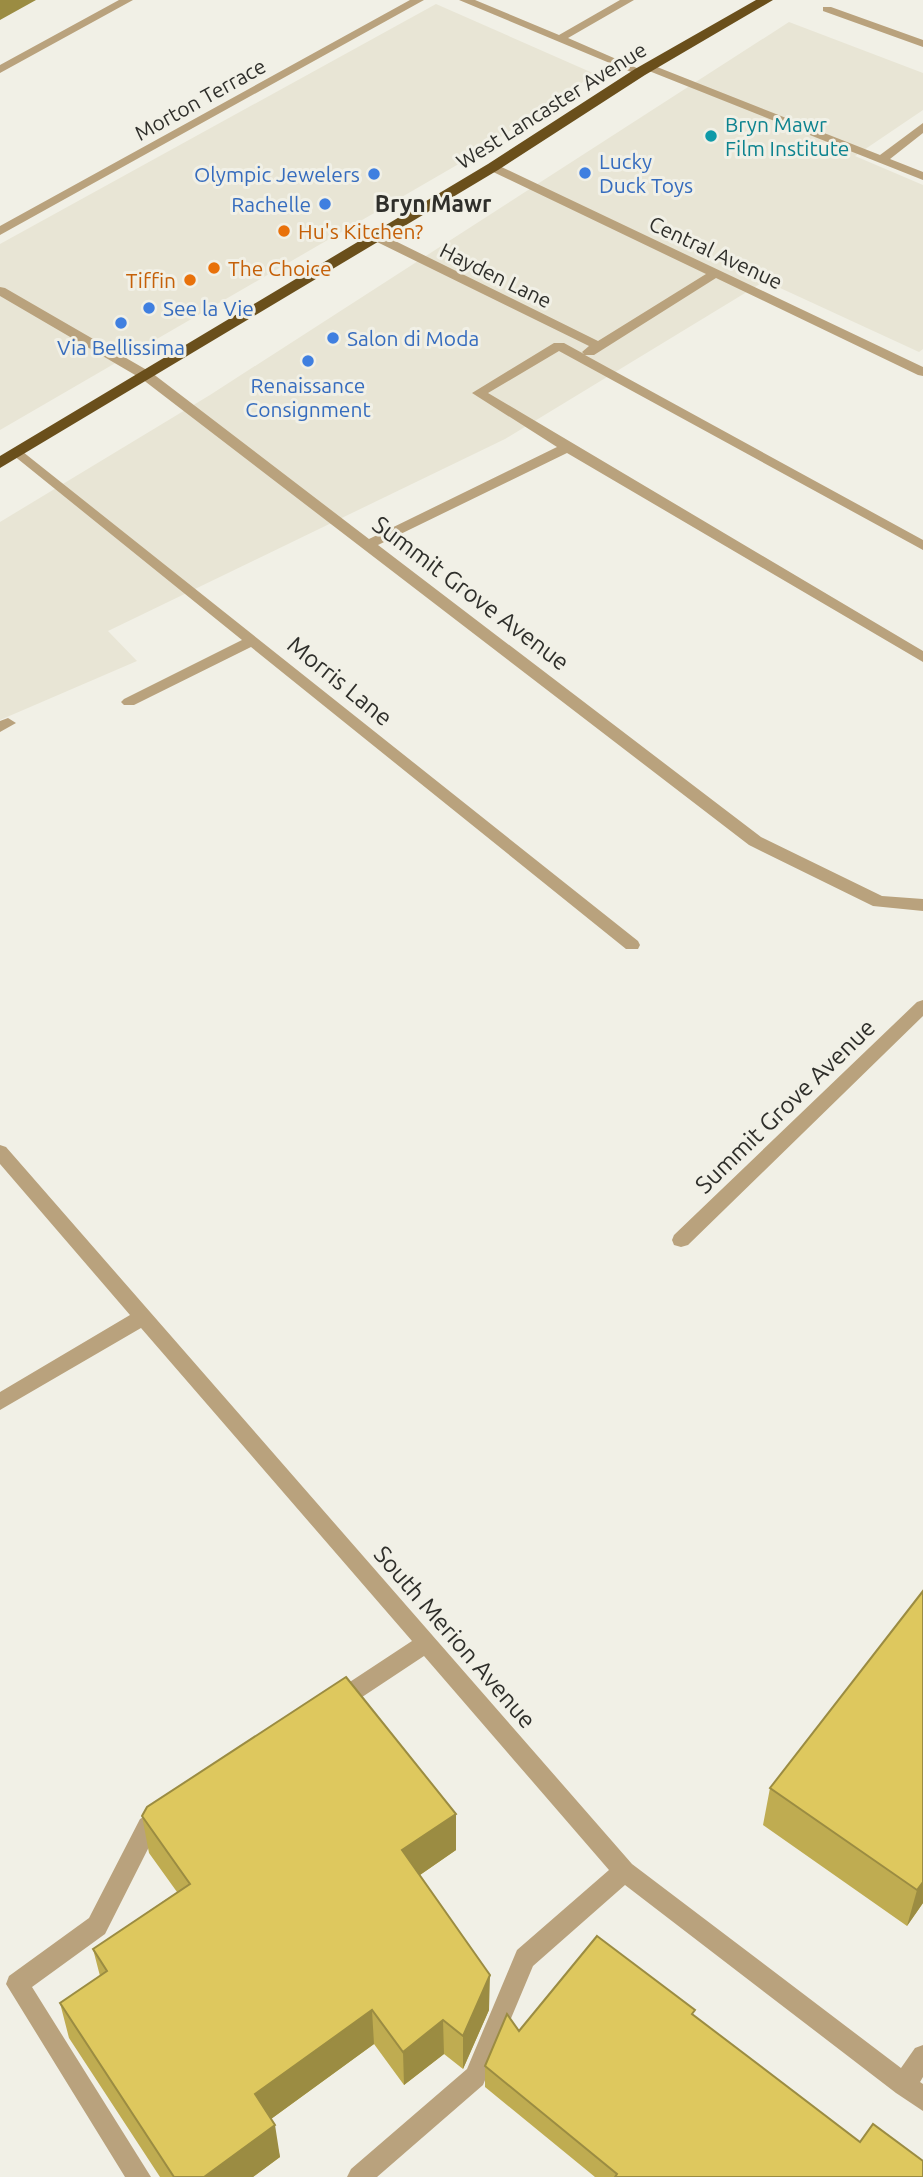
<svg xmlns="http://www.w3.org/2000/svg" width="923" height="2177" font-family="Ubuntu,sans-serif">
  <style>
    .built { fill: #e8e5d5 }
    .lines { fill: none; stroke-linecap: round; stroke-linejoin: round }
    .minor { fill: #b9a27d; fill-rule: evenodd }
    .highway { fill: #6a4f1b; fill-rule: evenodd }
    .wall { fill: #bfac51 }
    .shaded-wall { fill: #9b8c42 }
    .building { fill: #dec85e; stroke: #9b8c42; stroke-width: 2 }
    .culture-dot { fill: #0f9aa8; stroke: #f1f0e6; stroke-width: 2.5 }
    .shop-dot { fill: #3f7fe0; stroke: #f1f0e6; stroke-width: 2.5 }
    .food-dot { fill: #e8710a; stroke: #f1f0e6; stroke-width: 2.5 }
    .labels { text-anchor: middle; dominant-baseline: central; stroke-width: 6; stroke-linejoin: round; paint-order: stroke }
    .far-street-label { font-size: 21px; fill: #2f2f2b; stroke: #f1f0e6 }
    .far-culture-label { font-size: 21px; fill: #0d838f; stroke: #f1f0e6; text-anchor: start }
    .far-shop-label { font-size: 21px; fill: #366cbe; stroke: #f1f0e6; text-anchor: start }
    .far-food-label { font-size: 21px; fill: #c56008; stroke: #f1f0e6; text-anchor: start }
    .far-quarter-label { font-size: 23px; font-weight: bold; fill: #2f2f2b; stroke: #f1f0e6 }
    .street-label { font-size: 24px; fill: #2f2f2b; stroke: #f1f0e6 }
  </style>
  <rect width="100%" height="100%" fill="#f1f0e6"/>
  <!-- built -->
  <path class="built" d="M 436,4 L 595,74 L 469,158 L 0,430 L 0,244 Z
    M 789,22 L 923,73 L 923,110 L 855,156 L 923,185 L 923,349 L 919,352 L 765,281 L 505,439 L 108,631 L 137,661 L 0,720 L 0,522 L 210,395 Z"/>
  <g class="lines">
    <!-- minor -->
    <path class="minor" d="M 119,0 L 133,0 L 0,73 L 0,65 Z
      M 410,0 L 424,0 L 0,235 L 0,226 Z
      M 459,0 L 475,0 L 559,35 L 620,0 L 634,0 L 568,38 L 646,72 L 636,74 Z
      M 823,7 L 831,7 L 923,40 L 923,47 L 823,11 Z
      M 644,65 L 652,65 L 880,155 L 923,123 L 923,133 L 890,159 L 923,172 L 923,180 L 644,69 Z
      M 493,163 L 923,367 L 923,376 L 918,375 L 716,278 L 594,355 L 585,355 L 923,540 L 923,550 L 559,351 L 488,393 L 923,651 L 923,662 L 567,453 L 378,545 L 761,837 L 882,896 L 923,899 L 923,911 L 873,906 L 749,845 L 142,379 L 0,296 L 0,287 L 5,288 L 152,373 L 369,539 L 557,447 L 472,393 L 554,343 L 564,343 L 584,354 L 582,352 L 589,346 L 373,240 L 373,234 L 381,234 L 598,341 L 706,274 L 489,170 L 487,167 Z
      M 18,448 L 638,941 L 640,945 L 638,949 L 626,949 L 251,647 L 134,705 L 124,705 L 121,702 L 124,699 L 242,640 L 13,455 L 11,452 Z
      M 8,718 L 16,723 L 0,732 L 0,721 Z
      M 923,1000 L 923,1016 L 688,1245 L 681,1247 L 674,1245 L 672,1240 L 674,1235 L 917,1002 Z
      M 0,1145 L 6,1147 L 632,1864 L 901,2068 L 915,2048 L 923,2045 L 923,2077 L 920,2082 L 923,2084 L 923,2111 L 896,2093 L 625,1885 L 533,1966 L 483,2085 L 377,2177 L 347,2177 L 351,2169 L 467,2069 L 517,1950 L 609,1870 L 424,1656 L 344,1709 L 337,1711 L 330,1709 L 326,1702 L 330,1695 L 412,1641 L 141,1328 L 0,1410 L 0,1392 L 130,1315 L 0,1164 Z
      M 161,1807 L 169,1810 L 172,1817 L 169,1824 L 156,1833 L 105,1934 L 32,1987 L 151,2177 L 125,2177 L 6,1984 L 9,1976 L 89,1918 L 140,1819 Z"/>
    <!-- highway -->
    <path class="highway" d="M 756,0 L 773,0 L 645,75 L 498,170 L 0,468 L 0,456 L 488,164 L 635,69 Z"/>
  </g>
  <!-- wall -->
  <path class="wall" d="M 923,1591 L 923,1903 L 907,1926 L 763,1825 L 770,1788 Z
    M 142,1816 L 456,1850 L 420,1875 L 489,2010 L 463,2069 L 444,2054 L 404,2085 L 374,2044 L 271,2119 L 280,2157 L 253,2177 L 160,2177 L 69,2038 L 60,2003 L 100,1976 L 93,1949 L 177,1892 L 149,1853 Z
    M 694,2016 L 860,2142 L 923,2177 L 595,2177 L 485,2087 L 485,2066 L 519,2031 Z"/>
  <!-- shaded-wall -->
  <path class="shaded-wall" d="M 0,0 L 36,0 L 0,20 Z
    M 456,1814 L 456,1850 L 404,1886 L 402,1850 Z
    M 923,1882 L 923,1903 L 907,1926 L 917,1890 Z
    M 490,1975 L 489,2010 L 463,2069 L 463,2036 Z
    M 372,2010 L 374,2044 L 260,2127 L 255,2094 Z
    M 443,2020 L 444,2054 L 404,2085 L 403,2052 Z
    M 275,2125 L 280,2157 L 253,2177 L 204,2177 Z"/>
  <!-- building -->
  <path class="building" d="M 923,1591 L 923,1882 L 917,1890 L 770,1788 Z
    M 346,1677 L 456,1814 L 402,1850 L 490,1975 L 463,2036 L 443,2020 L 403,2052 L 372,2010 L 255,2094 L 275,2125 L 204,2177 L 174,2177 L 60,2003 L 107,1971 L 93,1949 L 190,1884 L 142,1816 L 147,1807 Z
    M 597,1936 L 695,2010 L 692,2014 L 860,2142 L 873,2124 L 923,2161 L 923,2177 L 615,2177 L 617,2174 L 485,2066 L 507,2014 L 519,2031 Z"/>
  <!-- markers -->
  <circle class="culture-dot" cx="711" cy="136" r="7"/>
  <g class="shop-dot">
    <circle cx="585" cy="173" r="7"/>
    <circle cx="374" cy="174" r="7"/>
    <circle cx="325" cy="204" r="7"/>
    <circle cx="149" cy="308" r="7"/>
    <circle cx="121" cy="323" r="7"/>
    <circle cx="333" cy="338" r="7"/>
    <circle cx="308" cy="361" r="7"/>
  </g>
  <g class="food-dot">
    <circle cx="284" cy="231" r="7"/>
    <circle cx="214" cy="268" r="7"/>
    <circle cx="190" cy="280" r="7"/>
  </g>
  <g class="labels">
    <!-- far-street labels -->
    <g class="far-street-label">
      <text transform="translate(200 99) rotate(-29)">Morton Terrace</text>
      <text transform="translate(551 105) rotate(-32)">West Lancaster Avenue</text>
      <text transform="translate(716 252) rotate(25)">Central Avenue</text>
      <text transform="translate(496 275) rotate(26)">Hayden Lane</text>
    </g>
    <!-- far-culture labels -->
    <g class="far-culture-label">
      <text x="725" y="124">Bryn Mawr<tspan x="725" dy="24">Film Institute</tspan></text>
    </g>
    <!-- far-shop labels -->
    <g class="far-shop-label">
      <text x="599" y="161">Lucky<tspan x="599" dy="24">Duck Toys</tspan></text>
      <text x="360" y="174" text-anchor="end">Olympic Jewelers</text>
      <text x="311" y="204" text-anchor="end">Rachelle</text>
      <text x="163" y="308">See la Vie</text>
      <text x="347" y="338">Salon di Moda</text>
      <text x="121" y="347" text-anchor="middle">Via Bellissima</text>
      <text x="308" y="385" text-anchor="middle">Renaissance<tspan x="308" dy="24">Consignment</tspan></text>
    </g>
    <!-- far-food labels -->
    <g class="far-food-label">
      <text x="298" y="231">Hu's Kitchen?</text>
      <text x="228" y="268">The Choice</text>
      <text x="176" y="280" text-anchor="end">Tiffin</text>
    </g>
    <!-- far-quarter labels -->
    <g class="far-quarter-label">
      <text x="433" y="203">Bryn Mawr</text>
    </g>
    <!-- street labels -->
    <g class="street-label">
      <text transform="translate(471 593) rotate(37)">Summit Grove Avenue</text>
      <text transform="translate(340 681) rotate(39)">Morris Lane</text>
      <text transform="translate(785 1106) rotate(-44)">Summit Grove Avenue</text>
      <text transform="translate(455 1637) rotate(49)">South Merion Avenue</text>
    </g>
  </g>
</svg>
